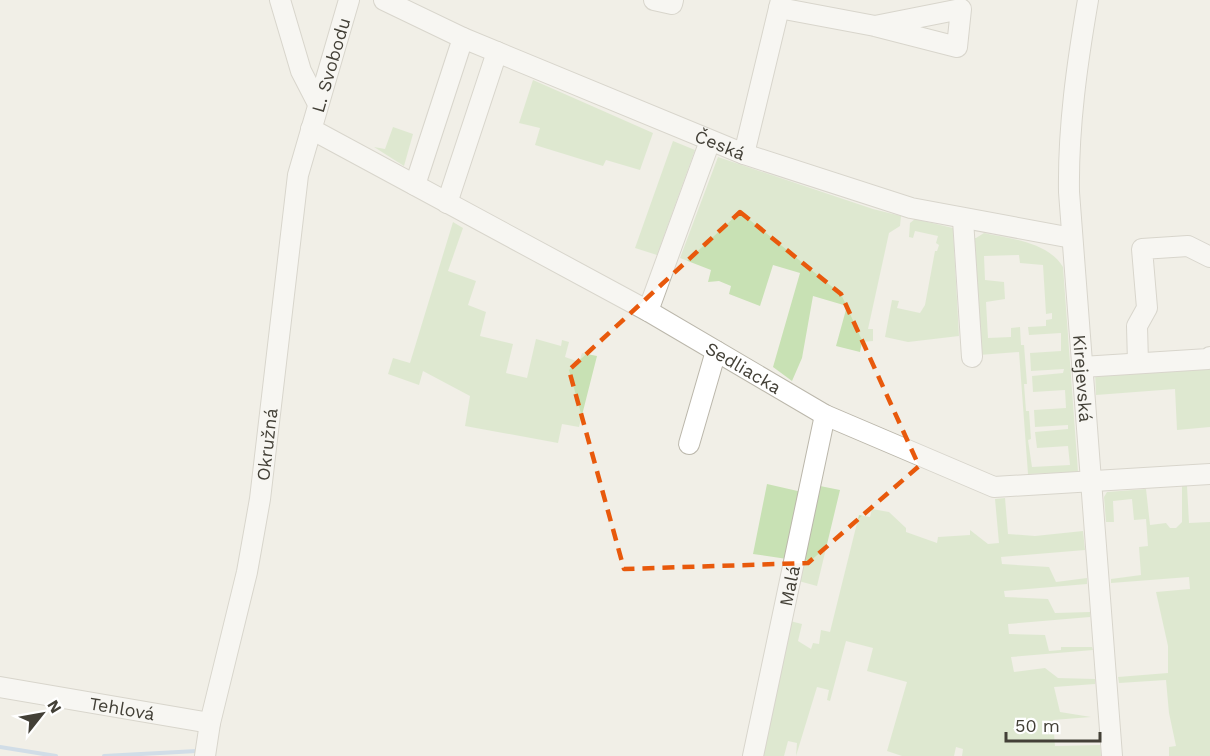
<svg xmlns="http://www.w3.org/2000/svg" width="1210" height="756" font-family="'Work Sans',sans-serif">
  <style>
    .green { fill: #c8e1b4; fill-rule: evenodd }
    .lines { fill: none; stroke-linecap: round; stroke-linejoin: round }
    .stream { stroke: #aac8e7; stroke-width: 4 }
    .minor-casing { stroke: #bbb7ab; stroke-width: 22 }
    .minor { stroke: #fff; stroke-width: 20 }
    .marked { fill: none; stroke: #e8590c; stroke-width: 4.5; stroke-dasharray: 12 8; stroke-linejoin: round }
    .labels { text-anchor: middle; dominant-baseline: central; stroke-width: 4.5; stroke-linejoin: round; paint-order: stroke }
    .street-label { font-size: 18px; fill: #434037; stroke: #fff }
  </style>
  <rect width="100%" height="100%" fill="#f1efe7"/>
  <!-- green -->
  <path class="green" d="M 533,80 L 653,133 L 640,170 L 606,160 L 603,166 L 535,145 L 540,128 L 519,123 Z
    M 393,127 L 413,134 L 404,166 L 374,147 L 385,149 Z
    M 673,141 L 695,150 L 657,255 L 635,248 Z
    M 718,157 L 873,209 L 901,216 L 900,226 L 889,233 L 868,329 L 873,329 L 873,341 L 862,342 L 860,352 L 836,346 L 847,306 L 813,296 L 802,358 L 792,381 L 773,367 L 800,273 L 773,265 L 760,306 L 729,294 L 731,286 L 719,281 L 708,282 L 711,270 L 680,258 Z
    M 915,219 L 953,228 L 959,336 L 908,342 L 885,337 L 892,300 L 899,301 L 897,308 L 920,313 L 925,305 L 935,251 L 937,251 L 939,245 L 936,243 L 938,236 L 915,231 L 913,238 L 909,237 L 910,223 Z
    M 453,222 L 463,228 L 448,271 L 476,281 L 468,305 L 486,312 L 480,336 L 513,344 L 506,373 L 527,378 L 536,339 L 561,346 L 562,340 L 569,342 L 565,357 L 579,362 L 582,353 L 597,356 L 579,427 L 562,424 L 558,443 L 465,426 L 470,396 L 423,371 L 419,385 L 388,374 L 393,358 L 410,363 Z
    M 984,233 C 1011,239 1048,242 1063,267 L 1078,472 L 1028,474 L 1019,352 L 979,355 L 971,238 L 976,238 ZM 1019,255 L 1020,263 L 1043,265 L 1046,314 L 1052,313 L 1052,319 L 1046,320 L 1046,326 L 1028,327 L 1029,335 L 1061,333 L 1061,351 L 1030,353 L 1031,371 L 1064,369 L 1063,373 L 1032,376 L 1033,392 L 1065,390 L 1066,408 L 1034,410 L 1035,427 L 1068,425 L 1068,429 L 1035,432 L 1037,448 L 1068,446 L 1070,465 L 1032,467 L 1028,440 L 1031,439 L 1029,411 L 1026,411 L 1024,384 L 1027,384 L 1024,345 L 1021,345 L 1020,327 L 1011,328 L 1011,337 L 988,338 L 986,302 L 1005,299 L 1004,282 L 985,280 L 984,256 Z
    M 1210,362 L 1210,427 L 1177,430 L 1175,389 L 1096,395 L 1095,371 Z
    M 767,484 L 802,492 L 787,559 L 753,554 Z
    M 815,485 L 840,490 L 817,586 L 795,580 Z
    M 1182,486 L 1187,486 L 1189,523 L 1210,522 L 1210,756 L 1169,756 L 1169,747 L 1176,746 L 1169,713 L 1166,680 L 1119,683 L 1118,677 L 1168,673 L 1168,646 L 1156,592 L 1190,589 L 1189,577 L 1111,583 L 1111,579 L 1141,575 L 1139,547 L 1148,546 L 1146,519 L 1134,520 L 1132,499 L 1113,501 L 1114,522 L 1106,522 L 1104,497 L 1107,492 L 1146,489 L 1150,525 L 1166,523 L 1170,528 L 1176,528 L 1182,522 Z
    M 1005,498 L 1008,534 L 1035,536 L 1083,531 L 1085,550 L 1001,557 L 1002,564 L 1049,567 L 1056,582 L 1087,578 L 1087,584 L 1004,591 L 1005,597 L 1048,599 L 1055,613 L 1090,612 L 1090,617 L 1008,624 L 1009,634 L 1045,635 L 1049,651 L 1061,650 L 1061,647 L 1092,647 L 1093,650 L 1011,657 L 1014,672 L 1045,668 L 1058,678 L 1095,679 L 1095,684 L 1054,687 L 1060,712 L 1091,717 L 1053,720 L 1055,746 L 1100,745 L 1101,756 L 962,756 L 963,749 L 956,747 L 954,756 L 902,756 L 887,751 L 907,682 L 867,671 L 873,648 L 846,641 L 830,701 L 827,700 L 829,690 L 817,687 L 796,756 L 797,743 L 788,741 L 784,756 L 760,756 L 786,620 L 802,624 L 798,641 L 811,649 L 813,643 L 819,644 L 821,630 L 830,632 L 859,515 L 870,517 L 872,509 L 889,512 L 906,528 L 906,532 L 937,543 L 938,537 L 970,535 L 970,530 L 988,544 L 999,543 L 995,499 Z"/>
  <g class="lines">
    <!-- stream -->
    <path class="stream" d="M 0,747 L 56,756
      M 104,756 L 197,751"/>
    <defs>
      <g id="minor">
        <path d="M 280,0 L 301,71 L 318,104"/>
        <path id="s1" d="M 384,0 L 463,38 L 744,154 L 911,208 L 1072,238"/>
        <path d="M 654,0 L 672,4 L 673,0"/>
        <path id="s2" d="M 1088,0 C 1077,64 1068,127 1069,192 L 1112,756"/>
        <path d="M 779,8 L 875,26 L 957,47 L 961,9 L 875,26"/>
        <path id="s3" d="M 311,129 L 648,311 L 825,415 L 994,487 L 1210,474"/>
        <path d="M 744,154 L 781,0"/>
        <path d="M 415,185 L 463,38"/>
        <path d="M 447,203 L 497,52"/>
        <path d="M 963,220 L 972,357"/>
        <path d="M 648,311 L 710,141"/>
        <path d="M 1138,363 L 1137,326 L 1147,308 L 1142,249 L 1188,246 L 1210,257"/>
        <path d="M 1082,367 L 1208,359 L 1210,357"/>
        <path d="M 689,444 L 716,351"/>
        <path id="s4" d="M 0,687 L 210,723"/>
        <path id="s5" d="M 205,756 L 210,723 L 247,572 L 260,499 L 298,175 L 349,0"/>
        <path id="s6" d="M 753,756 L 825,415"/>
      </g>
    </defs>
    <!-- minor casing -->
    <use href="#minor" class="minor-casing"/>
    <!-- minor -->
    <use href="#minor" class="minor"/>
  </g>
  <!-- marked area -->
  <path d="M0 0H1210V756H0ZM 740,212 L 841,294 L 919,466 L 808,563 L 624,569 L 569,370 Z" fill="#f1efe7" fill-opacity=".55" fill-rule="evenodd"/>
  <path class="marked" d="M 740,212 L 841,294 L 919,466 L 808,563 L 624,569 L 569,370 Z"/>
  <g class="labels">
    <!-- street labels -->
    <g class="street-label">
      <text stroke="none"><textPath href="#s5" startOffset="704">L. Svobodu</textPath></text>
      <text stroke="none"><textPath href="#s1" startOffset="366">Česká</textPath></text>
      <text stroke="none"><textPath href="#s3" startOffset="494">Sedliacka</textPath></text>
      <text stroke="none"><textPath href="#s2" startOffset="380">Kirejevská</textPath></text>
      <text stroke="none"><textPath href="#s5" startOffset="318">Okružná</textPath></text>
      <text stroke="none"><textPath href="#s6" startOffset="174">Malá</textPath></text>
      <text stroke="none"><textPath href="#s4" startOffset="124">Tehlová</textPath></text>
    </g>
  </g>
  <!-- north arrow -->
  <g transform="translate(42 714) rotate(59)" stroke="#ffffff" stroke-width="4.5" paint-order="stroke">
  <path d="M0-4.5L10 22L0 15L-10 22Z" fill="#434037"/>
  <text y="-9" font-size="16" font-weight="bold" text-anchor="middle" fill="#434037">N</text>
  </g>
  <!-- scale -->
  <path d="M1006 732v9h94v-9" fill="none" stroke="#434037" stroke-width="3"/>
  <text x="1015" y="732" font-size="18" fill="#434037" stroke="#ffffff" stroke-width="4.5" paint-order="stroke">50 m</text>
</svg>
